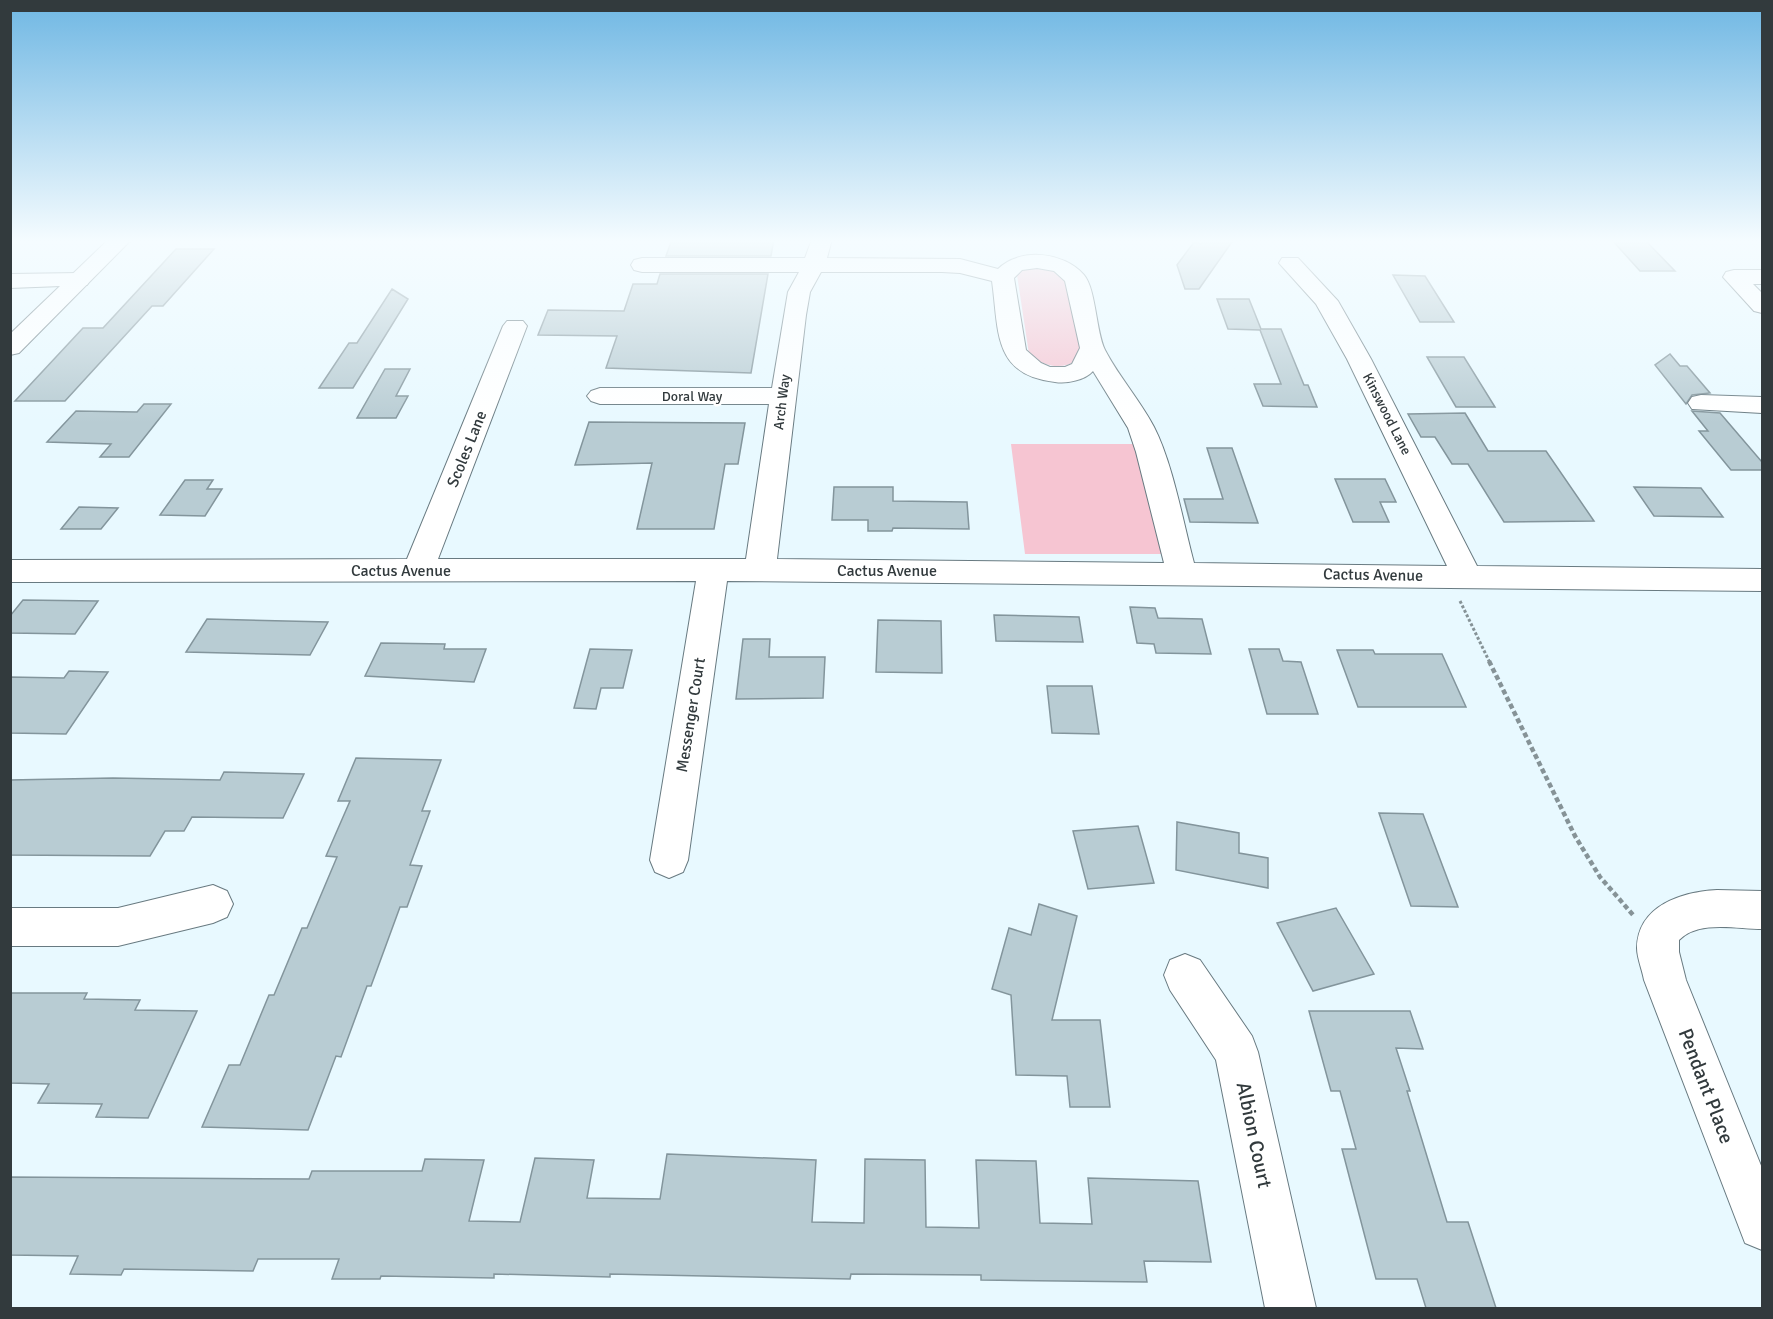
<svg xmlns="http://www.w3.org/2000/svg" width="1773" height="1319" font-family="Signika,sans-serif">
  <style>
    .green { fill: #f6c5d2 }
    .building { fill: #b8ccd3; stroke: #83959c; stroke-width: 1.5 }
    .lines { fill: none; stroke-linecap: round; stroke-linejoin: round }
    .minor-casing { stroke: #687a81; stroke-width: 2 }
    .major-casing { stroke: #687a81; stroke-width: 2 }
    .path-far1 { stroke: #869397; stroke-width: 3; stroke-dasharray: 3 2; stroke-linecap: butt }
    .path { stroke: #869397; stroke-width: 4.5; stroke-dasharray: 5 3; stroke-linecap: butt }
    .minor { fill: #fff; fill-rule: evenodd }
    .major { fill: #fff; fill-rule: evenodd }
    .labels { text-anchor: middle; dominant-baseline: central; stroke-width: 5; stroke-linejoin: round; paint-order: stroke }
    .far-street-label { font-size: 14px; fill: #323a3d; stroke: #fff }
    .street-label { font-size: 16px; fill: #323a3d; stroke: #fff }
    .near-street-label { font-size: 20px; fill: #323a3d; stroke: #fff }
  </style>
  <rect width="100%" height="100%" fill="#e8f9ff"/>
  <!-- green -->
  <path class="green" d="M 1044,265 L 1065,277 L 1081,351 L 1077,360 C 1061,371 1043,366 1029,354 L 1017,275 L 1023,268 Z
    M 1011,444 L 1138,444 L 1167,554 L 1025,554 Z"/>
  <!-- building -->
  <path class="building" d="M 672,239 L 774,239 L 771,256 L 666,256 Z
    M 1205,239 L 1234,239 L 1199,289 L 1185,289 L 1177,265 L 1194,242 L 1201,244 Z
    M 1611,239 L 1644,239 L 1675,271 L 1640,271 Z
    M 176,249 L 214,249 L 163,306 L 152,306 L 65,401 L 15,401 L 83,328 L 103,328 Z
    M 660,274 L 768,274 L 751,373 L 606,368 L 617,336 L 538,335 L 548,310 L 624,311 L 633,284 L 657,284 Z
    M 1393,275 L 1425,276 L 1454,322 L 1420,322 Z
    M 392,289 L 408,299 L 353,388 L 319,388 L 349,343 L 357,343 Z
    M 1217,299 L 1249,299 L 1261,329 L 1281,329 L 1304,385 L 1308,385 L 1317,407 L 1263,406 L 1254,384 L 1281,384 L 1260,330 L 1228,329 Z
    M 1670,354 L 1680,366 L 1687,366 L 1710,393 L 1692,395 L 1686,404 L 1655,365 Z
    M 1427,357 L 1464,357 L 1495,407 L 1456,407 Z
    M 385,369 L 410,369 L 396,396 L 408,396 L 396,418 L 357,418 Z
    M 144,404 L 171,404 L 129,457 L 100,457 L 111,444 L 47,442 L 76,411 L 137,412 Z
    M 1692,411 L 1720,413 L 1762,462 L 1762,470 L 1731,470 L 1699,431 L 1708,431 Z
    M 1465,413 L 1488,451 L 1546,451 L 1594,521 L 1504,522 L 1468,464 L 1452,464 L 1435,437 L 1421,437 L 1408,414 Z
    M 589,422 L 745,423 L 738,464 L 725,464 L 714,529 L 637,529 L 652,463 L 575,465 Z
    M 1207,448 L 1232,448 L 1258,523 L 1190,522 L 1184,499 L 1223,499 Z
    M 1335,479 L 1385,479 L 1396,502 L 1380,502 L 1389,522 L 1353,522 Z
    M 185,480 L 213,480 L 207,489 L 222,489 L 205,516 L 160,515 Z
    M 834,487 L 893,487 L 893,501 L 967,502 L 969,529 L 893,528 L 892,531 L 868,531 L 868,520 L 832,520 Z
    M 1634,487 L 1701,488 L 1723,517 L 1654,516 Z
    M 79,507 L 118,508 L 101,529 L 61,529 Z
    M 23,600 L 98,601 L 75,634 L 10,633 L 10,616 Z
    M 1130,607 L 1155,608 L 1158,618 L 1202,619 L 1211,654 L 1156,653 L 1154,644 L 1137,643 Z
    M 994,615 L 1079,617 L 1083,642 L 996,641 Z
    M 207,619 L 328,622 L 310,655 L 186,652 Z
    M 878,620 L 941,621 L 942,673 L 876,672 Z
    M 743,639 L 770,639 L 769,657 L 825,657 L 823,698 L 736,699 Z
    M 381,643 L 445,644 L 444,649 L 486,649 L 474,682 L 365,676 Z
    M 590,649 L 632,650 L 623,688 L 601,688 L 596,709 L 574,708 Z
    M 1249,649 L 1279,649 L 1283,661 L 1301,662 L 1318,714 L 1267,714 Z
    M 1337,650 L 1373,650 L 1375,654 L 1442,654 L 1466,707 L 1358,707 Z
    M 69,671 L 108,672 L 66,734 L 10,733 L 10,677 L 64,678 Z
    M 1047,686 L 1092,686 L 1099,734 L 1052,733 Z
    M 356,758 L 441,760 L 422,811 L 430,811 L 410,865 L 422,866 L 407,907 L 400,907 L 371,986 L 367,986 L 341,1057 L 336,1056 L 308,1130 L 202,1127 L 229,1065 L 240,1065 L 269,995 L 274,995 L 302,928 L 307,928 L 337,857 L 326,856 L 350,801 L 338,801 Z
    M 224,772 L 304,774 L 283,818 L 192,817 L 184,831 L 165,831 L 150,856 L 10,855 L 10,780 L 113,778 L 220,780 Z
    M 1379,813 L 1423,814 L 1458,907 L 1411,906 Z
    M 1177,822 L 1239,833 L 1239,853 L 1268,858 L 1268,888 L 1176,870 Z
    M 1138,826 L 1154,883 L 1088,889 L 1073,831 Z
    M 1039,904 L 1077,916 L 1052,1020 L 1100,1020 L 1110,1107 L 1070,1107 L 1067,1076 L 1016,1075 L 1011,995 L 992,989 L 1009,928 L 1031,935 Z
    M 1336,908 L 1374,974 L 1313,991 L 1277,923 Z
    M 10,993 L 87,993 L 84,999 L 140,1000 L 135,1010 L 197,1011 L 148,1118 L 96,1117 L 102,1104 L 38,1103 L 49,1084 L 10,1083 Z
    M 1309,1011 L 1410,1011 L 1423,1049 L 1396,1048 L 1410,1091 L 1407,1091 L 1447,1222 L 1468,1222 L 1496,1308 L 1426,1308 L 1417,1279 L 1376,1279 L 1342,1149 L 1356,1149 L 1340,1091 L 1331,1091 Z
    M 667,1154 L 816,1160 L 812,1222 L 864,1223 L 865,1159 L 925,1160 L 926,1227 L 979,1228 L 976,1160 L 1036,1161 L 1040,1223 L 1092,1224 L 1088,1178 L 1198,1181 L 1211,1262 L 1144,1261 L 1147,1282 L 981,1280 L 981,1275 L 851,1274 L 850,1279 L 610,1274 L 610,1277 L 494,1274 L 494,1278 L 381,1276 L 380,1279 L 332,1279 L 339,1259 L 258,1259 L 253,1271 L 124,1269 L 121,1275 L 70,1274 L 78,1256 L 10,1255 L 10,1177 L 309,1179 L 312,1171 L 422,1171 L 425,1159 L 484,1160 L 469,1221 L 520,1222 L 535,1158 L 594,1160 L 587,1198 L 660,1199 Z"/>
  <g class="lines">
    <defs>
      <path id="minor" d="M 812,239 L 832,239 L 827,258 L 960,259 L 998,269 C 1020,247 1064,252 1084,275 C 1096,289 1096,332 1105,350 C 1119,377 1140,400 1154,427 C 1173,464 1183,522 1194,563 L 1447,566 L 1347,359 L 1316,304 L 1279,263 L 1282,258 L 1298,258 L 1338,301 L 1371,359 L 1477,566 L 1762,569 L 1762,591 L 727,581 L 688,860 L 683,872 L 669,878 L 655,872 L 650,860 L 696,581 L 10,582 L 10,560 L 407,559 L 503,326 L 507,321 L 523,321 L 527,326 L 438,559 L 746,559 L 769,404 L 600,404 L 591,401 L 587,396 L 591,391 L 600,388 L 772,388 L 788,292 L 799,272 L 642,272 L 634,270 L 631,265 L 634,260 L 642,258 L 805,258 ZM 1037,268 L 1054,271 L 1065,281 L 1080,348 L 1072,364 L 1065,367 L 1050,367 L 1041,363 L 1026,350 L 1014,278 L 1022,270 ZM 821,272 L 942,272 L 960,273 L 992,281 C 999,330 992,375 1055,382 C 1067,384 1085,380 1093,371 L 1128,428 L 1136,452 L 1164,563 L 777,559 L 806,315 L 810,292 Z
        M 1734,270 L 1762,270 L 1762,284 L 1753,284 L 1762,293 L 1762,313 L 1754,311 L 1723,277 L 1726,272 Z
        M 79,273 L 87,275 L 90,280 L 87,285 L 10,288 L 10,274 Z
        M 1701,395 L 1762,397 L 1762,413 L 1692,409 L 1688,403 L 1692,397 Z
        M 213,885 L 227,891 L 233,904 L 227,917 L 213,923 L 118,946 L 10,946 L 10,908 L 118,908 Z
        M 1717,890 L 1762,891 L 1762,929 C 1736,929 1699,920 1679,940 L 1679,952 L 1686,980 L 1762,1168 L 1762,1250 L 1745,1243 L 1644,980 C 1642,969 1637,958 1637,948 C 1638,905 1682,892 1717,890 Z
        M 1185,954 L 1200,960 L 1252,1036 L 1258,1052 L 1316,1308 L 1265,1308 L 1216,1060 L 1170,990 L 1164,975 L 1170,960 Z"/>
      <path id="major" d="M 109,239 L 132,239 L 19,353 L 10,355 L 10,334 Z"/>
    </defs>
    <!-- minor casing -->
    <use href="#minor" class="minor-casing"/>
    <!-- major casing -->
    <use href="#major" class="major-casing"/>
    <!-- path-far1 -->
    <path class="path-far1" d="M 1460,601 L 1490,663"/>
    <!-- path -->
    <path class="path" d="M 1489,661 L 1575,836 L 1600,877 L 1634,916"/>
    <!-- minor -->
    <use href="#minor" class="minor"/>
    <!-- major -->
    <use href="#major" class="major"/>
  </g>
  <!-- sky -->
  <linearGradient id="sky" x2="0" y2="1"><stop stop-color="#6fb7e3"/><stop offset="0.57" stop-color="#f5fcff"/><stop offset="1" stop-color="#f5fcff" stop-opacity="0"/></linearGradient>
  <rect width="1773" height="423" fill="url(#sky)"/>
  <g class="labels">
    <!-- far-street labels -->
    <g class="far-street-label">
      <text x="692" y="396">Doral Way</text>
      <text transform="translate(782 402) rotate(-83)">Arch Way</text>
      <text transform="translate(1387 414) rotate(63)">Kinswood Lane</text>
    </g>
    <!-- street labels -->
    <g class="street-label">
      <text transform="translate(467 449) rotate(-68)">Scoles Lane</text>
      <text x="401" y="571">Cactus Avenue</text>
      <text x="887" y="571">Cactus Avenue</text>
      <text transform="translate(1373 575) rotate(1)">Cactus Avenue</text>
      <text transform="translate(691 715) rotate(-81)">Messenger Court</text>
    </g>
    <!-- near-street labels -->
    <g class="near-street-label">
      <text transform="translate(1706 1086) rotate(69)">Pendant Place</text>
      <text transform="translate(1254 1135) rotate(78)">Albion Court</text>
    </g>
  </g>
  <!-- border -->
  <rect width="1773" height="1319" fill="none" stroke="#323a3d" stroke-width="24"/>
</svg>
